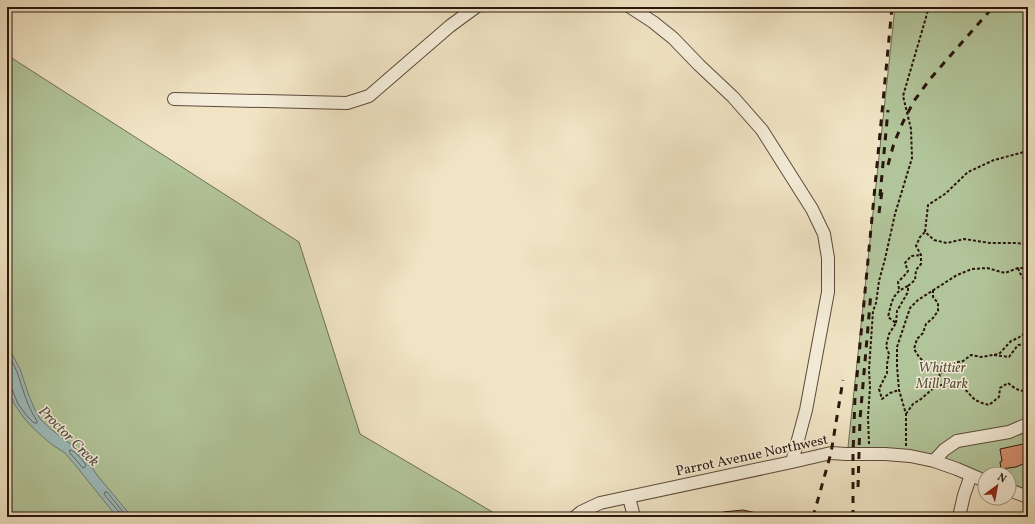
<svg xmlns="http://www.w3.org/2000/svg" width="1035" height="524" font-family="Vollkorn,serif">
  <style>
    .green { fill: #b2c59a; stroke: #6e6e54 }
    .water { fill: #9dbcbd; stroke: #6f7a77 }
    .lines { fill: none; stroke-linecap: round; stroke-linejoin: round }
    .shore { stroke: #646965; stroke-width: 1 }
    .building { fill: #d5906f; stroke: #2b160d }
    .minor-casing { stroke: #5c4a3b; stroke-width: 14 }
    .path { stroke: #2b160d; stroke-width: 2; stroke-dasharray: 3 2; stroke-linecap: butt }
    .minor { stroke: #f5edd9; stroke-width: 12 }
    .rail { stroke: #2b160d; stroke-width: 3; stroke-dasharray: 7 7; stroke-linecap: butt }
    .labels { text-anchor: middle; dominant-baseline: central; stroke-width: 3; stroke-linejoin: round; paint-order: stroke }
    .park-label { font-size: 14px; font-style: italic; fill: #5a533e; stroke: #f5edd9 }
    .street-label { font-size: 14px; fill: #2b160d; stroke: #f5edd9 }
    .water-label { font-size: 15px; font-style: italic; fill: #53504b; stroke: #f5edd9 }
  </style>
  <rect width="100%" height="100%" fill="#f0e4c4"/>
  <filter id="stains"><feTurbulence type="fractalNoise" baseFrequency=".005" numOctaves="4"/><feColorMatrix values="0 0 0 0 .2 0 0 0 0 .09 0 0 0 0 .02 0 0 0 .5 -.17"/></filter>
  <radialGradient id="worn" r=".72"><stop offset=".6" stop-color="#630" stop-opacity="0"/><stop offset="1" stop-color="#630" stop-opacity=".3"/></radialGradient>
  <!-- green -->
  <path class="green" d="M 895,7 L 1028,7 L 1028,493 L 1009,487 L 1009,474 L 985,474 L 985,479 L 848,447 Z
    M 7,55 L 299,242 L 360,434 L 501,517 L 7,517 Z"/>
  <!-- water -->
  <path class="water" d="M 7,345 L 20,369 L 29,396 L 35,410 L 41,420 L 52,430 L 76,448 L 87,460 L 97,475 L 132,517 L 117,517 L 76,466 L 65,453 L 51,444 L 34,429 L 24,418 L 15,405 L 7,388 Z"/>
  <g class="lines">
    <!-- shore -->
    <path class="shore" d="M 7,352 C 11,359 14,365 17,372 C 23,389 27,406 37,421 L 37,423 L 34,423 L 27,416 L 18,404 L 12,389 L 10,388 L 7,388
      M 70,450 C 76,451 82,460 86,465 L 85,467 L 83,468 L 70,453 Z
      M 120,517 L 119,512 L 104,494 L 105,492 L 107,492 L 127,517"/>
  </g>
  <!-- building -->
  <path class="building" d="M 1028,443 L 1028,462 L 1016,467 L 1001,469 L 1000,462 L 1002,461 L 1000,449 Z
    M 743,510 L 761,514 L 761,517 L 724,517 L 723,512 Z"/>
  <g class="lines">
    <defs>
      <path id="minor" d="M 630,7 L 653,22 L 673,38 L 699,65 L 733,97 L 762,130 L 812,209 L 824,234 L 828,258 L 828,292 L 806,410 L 792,462
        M 174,99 L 347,103 L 369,96 L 450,26 L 476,7
        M 934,461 L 944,450 L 957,441 L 1009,432 L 1028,424
        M 1009,490 L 1028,497
        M 629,497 L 634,517
        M 575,517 L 581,512 L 600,503 L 792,462 L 831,453 L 846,454 L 885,454 L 910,456 L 934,461 L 957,469 L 985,481
        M 959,517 L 964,495 L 971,475"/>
    </defs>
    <!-- minor casing -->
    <use href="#minor" class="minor-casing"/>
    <!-- path -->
    <path class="path" d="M 1028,151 L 994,160 L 968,172 L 945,194 L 928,205 L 925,232 L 934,240 L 947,243 L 964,239 L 990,243 L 1016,243 L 1028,244
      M 1018,268 L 1020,273 L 1028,286
      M 908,286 L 915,280 L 916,270 L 921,264 L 921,255 L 916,246 L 920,237 L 925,232
      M 899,289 L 898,282 L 904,276 L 908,271 L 905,263 L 911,256 L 921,255
      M 933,290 L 933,297 L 938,303 L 938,311 L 933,318 L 926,324 L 923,333 L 917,339 L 914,349 L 919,357 L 925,363 L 934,368 L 940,375
      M 896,323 L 897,311 L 908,292 L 908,286 C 892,293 892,301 888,317 L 896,323 L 889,334 L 886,346 L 889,354 L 887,364 L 887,373 L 879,389 L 882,399 L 890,393 L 899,390
      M 994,355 L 1009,357 L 1018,345 L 1028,344
      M 935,387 L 940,375 L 944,369 L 953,363 L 963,361 L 971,355 L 981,357 L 999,354 L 1011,341 L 1018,338 L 1028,331
      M 906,414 L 913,404 L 921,399 L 935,387 L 955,381 L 961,385 L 975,400 L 982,403 L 989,405 L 999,397 L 1000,388 L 1008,383 C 1014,388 1020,392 1028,391
      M 869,444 L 868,417 L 870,387 L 869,370 L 873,311 L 876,303 L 879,281 L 885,259 L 895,214 L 912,158 L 911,129 L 903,96 L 929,7
      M 906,446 L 906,414 L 899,390 L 897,366 L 897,347 L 910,308 L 918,300 L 957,275 L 972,269 L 987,268 L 1005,273 L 1018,268 L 1028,268"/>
    <!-- minor -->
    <use href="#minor" class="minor"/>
    <!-- rail -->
    <path class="rail" d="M 888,165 L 894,143 L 903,122 L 914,101 L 930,79 L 993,7
      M 880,196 L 888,110
      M 879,213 L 882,191
      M 858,487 L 860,419 L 871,292
      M 813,517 L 831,453 L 843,380
      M 853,517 L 853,454 L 855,397 L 892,7"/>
  </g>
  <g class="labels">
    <!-- park labels -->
    <g class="park-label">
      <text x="942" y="368">Whittier<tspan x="942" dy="16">Mill Park</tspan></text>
    </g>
    <!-- street labels -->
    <g class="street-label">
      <text transform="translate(752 456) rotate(-12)">Parrot Avenue Northwest</text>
    </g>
    <!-- water labels -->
    <g class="water-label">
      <text transform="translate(68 437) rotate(45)">Proctor Creek</text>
    </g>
  </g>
  <!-- margin -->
  <rect width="1035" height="524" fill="none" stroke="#f0e4c4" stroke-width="24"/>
  <rect x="8" y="8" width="1019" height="508" fill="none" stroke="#2b160d" stroke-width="2"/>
  <rect x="12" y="12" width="1011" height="500" fill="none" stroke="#2b160d"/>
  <!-- north arrow -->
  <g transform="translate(997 486) rotate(32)"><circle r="19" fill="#f5edd9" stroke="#a49787"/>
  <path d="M0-3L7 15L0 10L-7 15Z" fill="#8f2418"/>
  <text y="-6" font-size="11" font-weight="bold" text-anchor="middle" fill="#2b160d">N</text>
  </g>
  <rect width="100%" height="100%" filter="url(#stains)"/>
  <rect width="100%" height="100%" fill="url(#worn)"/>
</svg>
